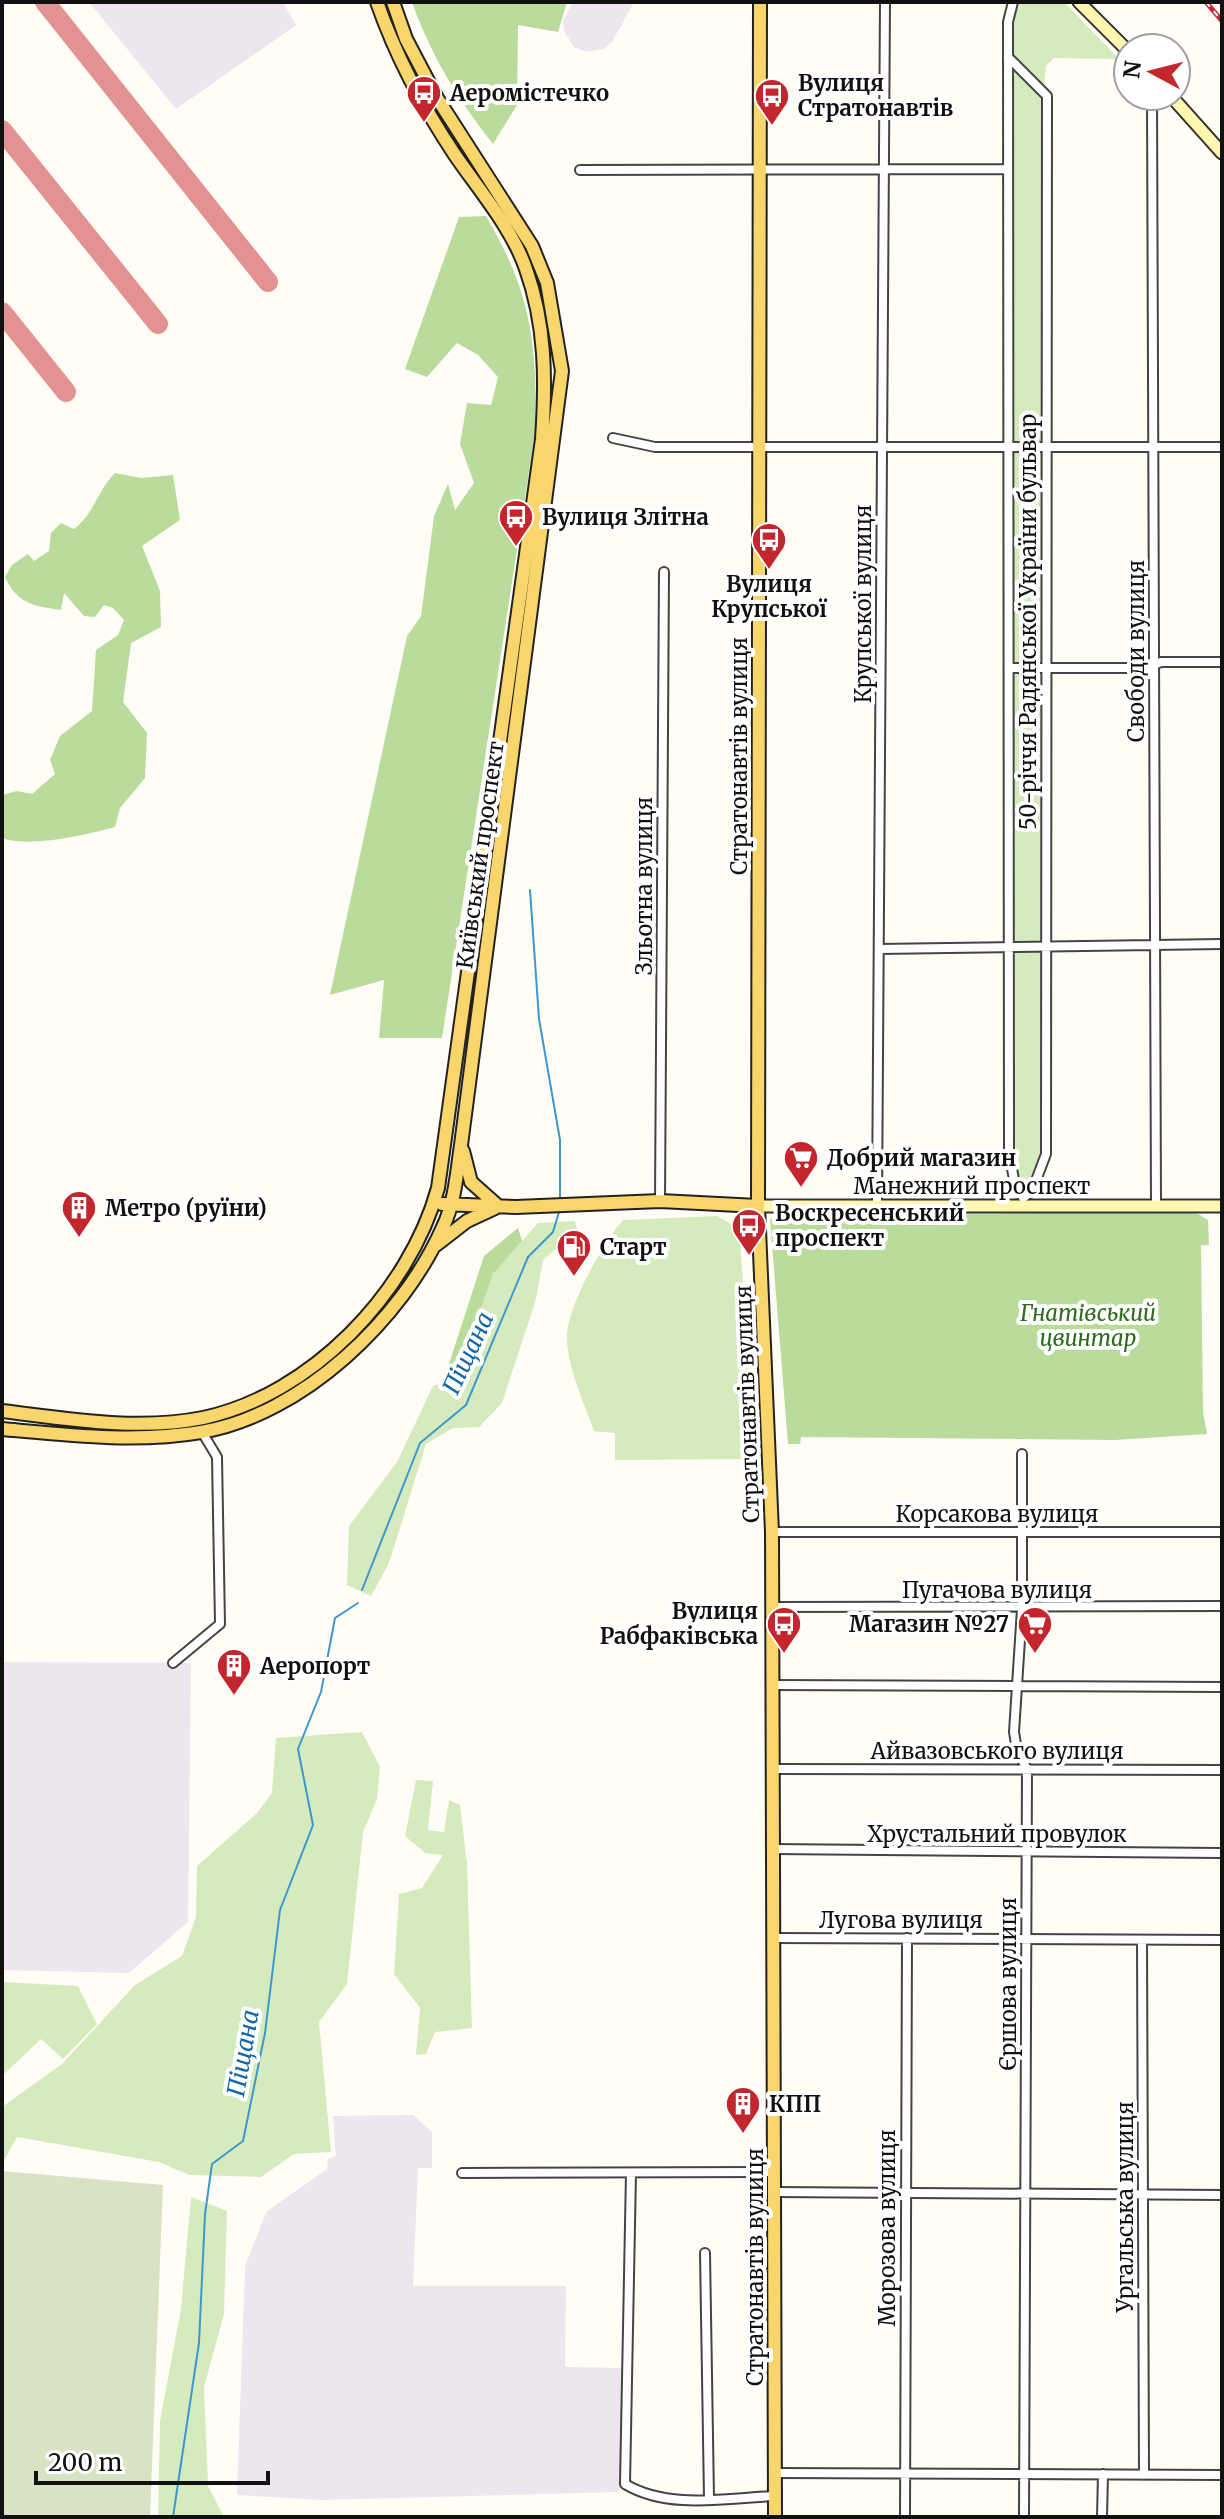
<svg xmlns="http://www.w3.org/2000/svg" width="1224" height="2519" font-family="Merriweather,serif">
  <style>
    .industrial { fill: #eee6ef }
    .green { fill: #d5ebbd }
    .forest { fill: #b9dc9c }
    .cemetery { fill: #d9e3c4 }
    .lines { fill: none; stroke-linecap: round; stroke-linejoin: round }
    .stream { stroke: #3f96cf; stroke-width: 2 }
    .taxiway { stroke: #e29292; stroke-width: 20 }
    .street-casing { stroke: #444; stroke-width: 12 }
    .secondary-casing { stroke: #333; stroke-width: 15 }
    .primary-casing { stroke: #222; stroke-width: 16 }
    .street { stroke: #fff; stroke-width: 8 }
    .secondary { stroke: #fff6b0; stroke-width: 11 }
    .primary { stroke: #f9d66b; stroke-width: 12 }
    .rail-casing { stroke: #c4262e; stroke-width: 5 }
    .rail { stroke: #fff; stroke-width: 2; stroke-dasharray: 6; stroke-linecap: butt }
    .labels { text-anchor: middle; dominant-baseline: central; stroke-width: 8; stroke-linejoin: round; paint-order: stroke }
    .poi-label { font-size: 22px; font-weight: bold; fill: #111; stroke: #fff; text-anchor: start }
    .street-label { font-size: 22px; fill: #111; stroke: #fff }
    .park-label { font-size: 22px; font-style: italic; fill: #2f6b1f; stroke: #fff }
    .water-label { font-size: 24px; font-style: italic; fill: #1768a6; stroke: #fff }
  </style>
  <rect width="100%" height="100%" fill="#fffdf5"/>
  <!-- industrial -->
  <path class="industrial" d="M 89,2 L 283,2 L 296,25 L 176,109 Z
    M 573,2 L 634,2 L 612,42 L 603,49 L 586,52 L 574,47 L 564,31 L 563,21 Z
    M 2,1662 L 191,1663 L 188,1922 L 129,1973 L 2,1970 Z
    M 413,2115 L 432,2132 L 432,2168 L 418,2168 L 413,2286 L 566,2286 L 565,2367 L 625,2368 L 622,2478 L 618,2492 L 321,2500 L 237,2495 L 245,2266 L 267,2211 L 327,2169 L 328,2159 L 336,2156 L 333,2116 Z"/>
  <!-- green -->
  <path class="green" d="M 1023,2 L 1064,2 L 1119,59 L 1054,58 L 1046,66 L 1043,97 L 1041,1153 L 1030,1181 L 1024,1183 L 1018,1180 L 1012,1152 L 1012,23 L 1015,9 Z
    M 717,1216 L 739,1228 L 750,1381 L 751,1459 L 615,1460 L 615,1433 L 594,1431 C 584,1402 567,1368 567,1336 C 568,1305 603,1243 623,1220 Z
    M 575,1221 L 577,1230 L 543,1260 L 536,1299 L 502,1403 L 479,1427 L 453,1428 L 426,1444 L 389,1563 L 371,1596 L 347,1585 L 349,1526 L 397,1462 L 433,1386 L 457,1378 L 493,1274 L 538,1223 Z
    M 362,1732 L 380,1767 L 377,1799 L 363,1832 L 347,1984 L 319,2022 L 331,2152 L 294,2154 L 261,2177 L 189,2175 L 159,2162 L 17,2137 L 2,2164 L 2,2107 L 62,2064 L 135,1985 L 182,1956 L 196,1917 L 197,1866 L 257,1813 L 272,1793 L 276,1738 Z
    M 416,1780 L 433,1781 L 428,1830 L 444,1832 L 449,1800 L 460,1805 L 467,1864 L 472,2028 L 435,2032 L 426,2054 L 416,2055 L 420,2008 L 394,1974 L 399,1894 L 422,1888 L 443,1855 L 425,1853 L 405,1836 Z
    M 2,1982 L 78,1986 L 97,2024 L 63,2059 L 41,2039 L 2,2076 Z
    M 191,2197 L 227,2211 L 224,2314 L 204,2387 L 208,2486 L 224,2517 L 158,2517 L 160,2421 L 181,2309 Z"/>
  <!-- forest -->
  <path class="forest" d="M 412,2 L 567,2 L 558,32 L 518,25 L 517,105 L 493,144 C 459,101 430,54 412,2 Z
    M 486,216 C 531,293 536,338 536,426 L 442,1038 L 379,1038 L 384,980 L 330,995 L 407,636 L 421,616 L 434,516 L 448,484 L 455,510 L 474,483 L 460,444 L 467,403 L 491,405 L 498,377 L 478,355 L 457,343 L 427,377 L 405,369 L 459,217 Z
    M 115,473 L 141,478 L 173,475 L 180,520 L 142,546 L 160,591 L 161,627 L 131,643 L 123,702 L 147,733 L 145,778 L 120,808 L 115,827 C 86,835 29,848 2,838 L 2,795 L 17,791 L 32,794 L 55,774 L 50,760 L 60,736 L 92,711 L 96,650 L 118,635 L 124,620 L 113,608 L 104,605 L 95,617 L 84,616 L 64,593 L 61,610 C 34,606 17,604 5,577 L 12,565 L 28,554 L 34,561 L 49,551 L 51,533 L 61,523 L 74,529 C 94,514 97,491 115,473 Z
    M 1195,1212 L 1208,1220 L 1209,1245 L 1201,1245 L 1203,1412 L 1207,1434 L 1115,1440 L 801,1437 L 800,1444 L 788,1444 L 770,1219 L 781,1215 Z
    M 518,1228 L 522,1241 L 493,1274 L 457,1378 L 446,1373 L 484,1256 Z"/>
  <!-- cemetery -->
  <path class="cemetery" d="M 2,2171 L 163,2185 L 150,2517 L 2,2517 Z"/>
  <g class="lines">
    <!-- stream -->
    <path class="stream" d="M 530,890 L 539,1019 L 560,1140 L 560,1198
      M 362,1590 L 420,1443 L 466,1405 L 528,1257 L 553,1232 L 559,1212
      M 173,2517 L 199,2343 L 205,2214 L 212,2164 L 243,2141 L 265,2033 L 280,1910 L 313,1825 L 298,1749 L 321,1692 L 335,1618 L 358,1603"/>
    <!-- taxiway -->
    <path class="taxiway" d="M 45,2 L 268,282
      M 2,130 L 158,324
      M 2,312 L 66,392"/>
    <defs>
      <path id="street" d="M 1013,2 L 1008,22 L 1009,1153 L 1016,1190 L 1023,1196
        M 1008,57 L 1047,96 L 1046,1154 L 1032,1191 L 1023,1198
        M 1152,96 L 1156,1206
        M 580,170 L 1008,169
        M 613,438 L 655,447 L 1222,447
        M 1009,668 L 1146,668 L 1161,662 L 1222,662
        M 879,949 L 1222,944
        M 660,1201 L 664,572
        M 877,1205 L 885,2
        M 1022,1454 L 1022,1609 L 1014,1732 L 1017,1750 L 1027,1769 L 1024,2517
        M 772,1532 L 1222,1532
        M 772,1607 L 1222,1606
        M 173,1663 L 220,1624 L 217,1457 L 202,1432
        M 772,1685 L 1222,1687
        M 773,1769 L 1222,1770
        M 771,1849 L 1222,1853
        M 772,1938 L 1222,1940
        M 1142,1940 L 1144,2475
        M 462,2173 L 774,2172
        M 631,2173 L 625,2484 C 668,2510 727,2498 775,2496
        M 774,2192 L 1222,2195
        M 705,2253 L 709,2498
        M 775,2473 L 1222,2475
        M 905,2517 L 907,1938
        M 1102,2517 L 1103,2474"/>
      <path id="secondary" d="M 1079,2 L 1128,51
        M 1171,96 L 1222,153
        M 758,1206 L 1222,1206"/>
      <path id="primary" d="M 760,2 L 758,1206 L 772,1532 L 775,2517
        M 463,1151 L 471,1182 L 498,1206
        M 442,1204 L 516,1207 L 660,1201 L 758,1206
        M 436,1245 L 467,1221 L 495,1208
        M 2,1411 C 68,1419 137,1431 203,1418 C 311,1395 409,1293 438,1188 L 542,439 C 546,381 546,325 526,269 C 512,228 479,190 455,155 C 423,107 396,57 377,2
        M 2,1429 C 68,1435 136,1443 201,1432 C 302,1415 403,1319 443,1227 C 455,1202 457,1172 461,1145 L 562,371 L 547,283 L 532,246 L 437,98 L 406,39 L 393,2"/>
    </defs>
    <!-- street casing -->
    <use href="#street" class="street-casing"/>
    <!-- secondary casing -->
    <use href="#secondary" class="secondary-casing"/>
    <!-- primary casing -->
    <use href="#primary" class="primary-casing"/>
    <!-- street -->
    <use href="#street" class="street"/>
    <!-- secondary -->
    <use href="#secondary" class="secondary"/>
    <!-- primary -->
    <use href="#primary" class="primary"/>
    <defs>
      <path id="rail" d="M 1206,2 L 1222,21"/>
    </defs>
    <!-- rail casing -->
    <use href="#rail" class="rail-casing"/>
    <!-- rail -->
    <use href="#rail" class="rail"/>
  </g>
  <!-- icons -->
  <defs>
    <symbol id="bus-pin" viewBox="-11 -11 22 30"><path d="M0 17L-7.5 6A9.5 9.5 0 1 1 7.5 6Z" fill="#c4262e" stroke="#fff"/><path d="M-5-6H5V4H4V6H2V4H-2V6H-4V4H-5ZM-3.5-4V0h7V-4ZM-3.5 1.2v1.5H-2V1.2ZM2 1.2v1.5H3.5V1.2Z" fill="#fff"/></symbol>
    <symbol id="supermarket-pin" viewBox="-11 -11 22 30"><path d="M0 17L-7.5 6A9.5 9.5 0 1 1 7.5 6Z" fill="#c4262e" stroke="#fff"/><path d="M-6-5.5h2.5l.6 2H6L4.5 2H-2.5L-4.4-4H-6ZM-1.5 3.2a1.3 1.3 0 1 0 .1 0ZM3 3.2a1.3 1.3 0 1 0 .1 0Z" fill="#fff"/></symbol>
    <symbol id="building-pin" viewBox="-11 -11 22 30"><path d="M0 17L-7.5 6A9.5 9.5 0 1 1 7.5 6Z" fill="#c4262e" stroke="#fff"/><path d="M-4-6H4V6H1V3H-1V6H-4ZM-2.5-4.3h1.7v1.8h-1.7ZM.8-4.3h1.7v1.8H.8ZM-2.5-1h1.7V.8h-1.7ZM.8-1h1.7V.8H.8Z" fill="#fff"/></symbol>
    <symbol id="fuel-pin" viewBox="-11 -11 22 30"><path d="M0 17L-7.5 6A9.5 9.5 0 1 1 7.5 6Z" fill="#c4262e" stroke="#fff"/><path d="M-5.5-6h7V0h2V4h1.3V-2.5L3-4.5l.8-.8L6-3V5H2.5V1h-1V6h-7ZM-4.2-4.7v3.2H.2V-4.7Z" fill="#fff"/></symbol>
  </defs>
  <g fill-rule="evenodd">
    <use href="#bus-pin" x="404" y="73" width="40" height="54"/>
    <use href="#bus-pin" x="752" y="76" width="40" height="54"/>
    <use href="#bus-pin" x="496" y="497" width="40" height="54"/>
    <use href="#bus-pin" x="749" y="520" width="40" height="54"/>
    <use href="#supermarket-pin" x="781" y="1138" width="40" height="54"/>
    <use href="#building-pin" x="59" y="1188" width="40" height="54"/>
    <use href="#bus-pin" x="729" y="1206" width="40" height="54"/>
    <use href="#fuel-pin" x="554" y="1227" width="40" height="54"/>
    <use href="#bus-pin" x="764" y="1604" width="40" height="54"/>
    <use href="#supermarket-pin" x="1015" y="1604" width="40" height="54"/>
    <use href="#building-pin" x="214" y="1646" width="40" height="54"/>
    <use href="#building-pin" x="723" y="2084" width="40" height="54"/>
  </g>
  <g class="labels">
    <!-- poi labels -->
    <g class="poi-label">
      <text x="798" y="83">Вулиця<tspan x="798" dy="25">Стратонавтів</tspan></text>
      <text x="450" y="93">Аеромістечко</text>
      <text x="542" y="517">Вулиця Злітна</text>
      <text x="769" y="584" text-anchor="middle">Вулиця<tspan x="769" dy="25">Крупської</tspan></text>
      <text x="827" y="1158">Добрий магазин</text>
      <text x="105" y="1208">Метро (руїни)</text>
      <text x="775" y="1213">Воскресенський<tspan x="775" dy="25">проспект</tspan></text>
      <text x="600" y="1247">Старт</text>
      <text x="758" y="1611" text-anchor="end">Вулиця<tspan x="758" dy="25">Рабфаківська</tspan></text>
      <text x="1009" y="1624" text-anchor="end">Магазин №27</text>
      <text x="260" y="1666">Аеропорт</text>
      <text x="769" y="2104">КПП</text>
    </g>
    <!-- street labels -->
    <g class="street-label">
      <text transform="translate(863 604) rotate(-90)">Крупської вулиця</text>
      <text transform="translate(1028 622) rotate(-90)">50-річчя Радянської України бульвар</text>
      <text transform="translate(1136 651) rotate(-90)">Свободи вулиця</text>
      <text transform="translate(739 756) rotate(-90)">Стратонавтів вулиця</text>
      <text transform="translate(480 855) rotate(-82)">Київський проспект</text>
      <text transform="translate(644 886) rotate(-90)">Зльотна вулиця</text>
      <text x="972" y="1186">Манежний проспект</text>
      <text transform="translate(747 1404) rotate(-92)">Стратонавтів вулиця</text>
      <text x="997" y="1514">Корсакова вулиця</text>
      <text x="997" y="1590">Пугачова вулиця</text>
      <text x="997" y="1751">Айвазовського вулиця</text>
      <text x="997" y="1834">Хрустальний провулок</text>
      <text x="901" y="1920">Лугова вулиця</text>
      <text transform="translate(1008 1984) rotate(-90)">Єршова вулиця</text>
      <text transform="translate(1125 2207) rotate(-90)">Ургальська вулиця</text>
      <text transform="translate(887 2228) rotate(-90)">Морозова вулиця</text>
      <text transform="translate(755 2267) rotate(-90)">Стратонавтів вулиця</text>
    </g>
    <!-- park labels -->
    <g class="park-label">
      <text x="1088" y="1313">Гнатівський<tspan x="1088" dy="25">цвинтар</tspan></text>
    </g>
    <!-- water labels -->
    <g class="water-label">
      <text transform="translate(468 1353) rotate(-65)">Піщана</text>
      <text transform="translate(243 2053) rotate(-80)">Піщана</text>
    </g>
  </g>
  <!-- border -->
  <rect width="1224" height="2519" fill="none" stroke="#111111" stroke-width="8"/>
  <!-- north arrow -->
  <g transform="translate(1152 72) rotate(277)"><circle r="38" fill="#ffffff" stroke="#a0a0a0" stroke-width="2"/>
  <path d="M0-6L14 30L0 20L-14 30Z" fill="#c4262e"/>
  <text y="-12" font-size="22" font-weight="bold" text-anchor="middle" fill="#111111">N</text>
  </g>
  <!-- scale -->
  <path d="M36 2471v12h232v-12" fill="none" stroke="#111111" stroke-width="4"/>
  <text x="48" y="2471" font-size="24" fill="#111111" stroke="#ffffff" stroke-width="6" paint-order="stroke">200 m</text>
</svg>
